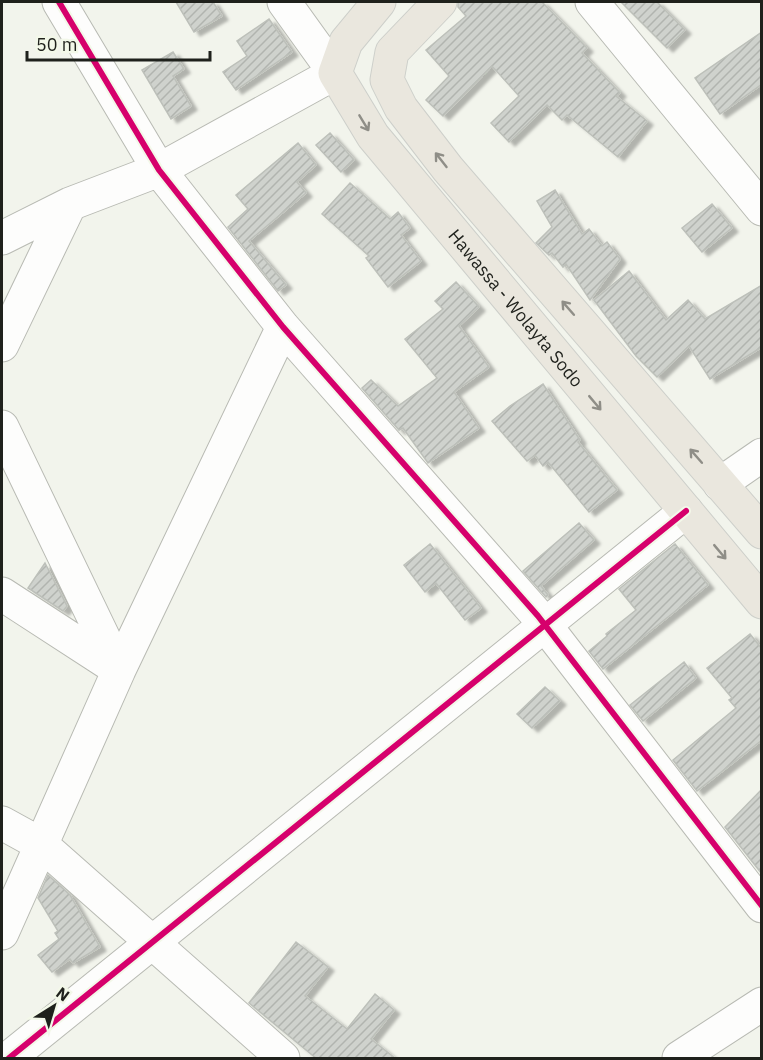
<svg xmlns="http://www.w3.org/2000/svg" width="763" height="1060" font-family="'IBM Plex Sans',sans-serif">
  <style>
    .building { fill: url(#building-hatch); stroke: #bdc0ba; stroke-width: 1.5; filter: url(#shadow) }
    .lines { fill: none; stroke-linecap: round; stroke-linejoin: round }
    .minor-casing { stroke: #b8bab3; stroke-width: 35 }
    .major-casing { stroke: #cdcfca; stroke-width: 35 }
    .minor { stroke: #fdfdfc; stroke-width: 33 }
    .major { stroke: #eae7de; stroke-width: 33 }
    .cycleway-casing { stroke: #f3f8e9; stroke-width: 10 }
    .cycleway { stroke: #d6006c; stroke-width: 6 }
    .oneway { stroke: #8f8e87 }
    .labels { text-anchor: middle; dominant-baseline: central; stroke-width: 4.5; stroke-linejoin: round; paint-order: stroke }
    .street-label { font-size: 18px; fill: #1f211c; stroke: #f3f8e9 }
  </style>
  <defs>
    <pattern id="building-hatch" width="6" height="6" patternUnits="userSpaceOnUse" patternTransform="scale(1.5)"><rect width="6" height="6" fill="#cfd2cd"/><path d="M-1 1l2-2M0 6l6-6M5 7l2-2" fill="none" stroke="#b1b4af"/></pattern>
    <filter id="shadow"><feDropShadow dx="6" dy="4" stdDeviation="1.5" flood-color="#0004"/></filter>
  </defs>
  <rect width="100%" height="100%" fill="#f2f4ec"/>
  <!-- building -->
  <path class="building" d="M 176,2 L 213,2 L 222,16 L 194,32 Z
    M 458,2 L 542,2 L 587,48 L 582,53 L 620,93 L 616,96 L 647,121 L 618,157 L 567,115 L 562,120 L 547,105 L 509,142 L 491,123 L 519,96 L 492,66 L 443,116 L 426,100 L 449,76 L 426,50 L 466,16 L 458,7 Z
    M 621,2 L 657,2 L 685,30 L 667,48 Z
    M 269,19 L 292,52 L 236,90 L 223,72 L 247,56 L 237,41 Z
    M 762,32 L 762,84 L 720,114 L 695,78 Z
    M 173,52 L 184,69 L 173,76 L 191,106 L 171,119 L 142,70 Z
    M 330,133 L 354,160 L 341,172 L 316,145 Z
    M 298,143 L 316,165 L 297,182 L 306,193 L 249,241 L 286,285 L 278,291 L 228,227 L 248,209 L 236,195 Z
    M 350,183 L 390,219 L 398,212 L 410,228 L 401,235 L 421,261 L 388,287 L 366,258 L 369,256 L 322,214 Z
    M 555,190 L 582,234 L 589,229 L 602,246 L 607,242 L 620,259 L 590,300 L 566,264 L 563,267 L 552,253 L 549,255 L 536,243 L 552,227 L 537,201 Z
    M 712,204 L 732,228 L 702,252 L 682,228 Z
    M 629,271 L 666,320 L 688,300 L 705,319 L 762,285 L 762,347 L 710,379 L 689,346 L 657,377 L 636,356 L 594,300 Z
    M 456,282 L 479,307 L 459,326 L 489,367 L 454,392 L 479,428 L 428,463 L 403,428 L 399,430 L 362,388 L 371,380 L 398,406 L 437,378 L 405,339 L 443,309 L 435,301 Z
    M 543,384 L 580,440 L 578,442 L 617,490 L 589,512 L 548,462 L 543,466 L 535,455 L 527,461 L 492,421 L 510,406 Z
    M 579,523 L 594,540 L 541,586 L 548,595 L 546,597 L 523,571 Z
    M 430,544 L 481,608 L 465,620 L 436,583 L 425,592 L 404,565 Z
    M 675,544 L 708,585 L 603,669 L 589,651 L 607,636 L 606,634 L 636,610 L 619,589 Z
    M 45,563 L 67,606 L 63,611 L 28,588 Z
    M 750,634 L 762,649 L 762,740 L 697,791 L 673,760 L 736,708 L 729,700 L 732,698 L 707,668 Z
    M 684,662 L 696,678 L 643,721 L 630,705 Z
    M 545,687 L 560,701 L 532,728 L 517,714 Z
    M 762,789 L 762,874 L 725,827 Z
    M 48,875 L 70,895 L 100,947 L 73,963 L 70,959 L 52,972 L 38,955 L 59,939 L 55,933 L 58,931 L 38,898 Z
    M 296,942 L 328,967 L 305,996 L 347,1029 L 375,994 L 394,1010 L 371,1039 L 396,1059 L 317,1059 L 249,1003 Z"/>
  <g class="lines">
    <defs>
      <path id="minor" d="M 59,2 L 159,170 L 283,327 L 538,616 L 762,906
        M 592,2 L 762,209
        M 2,238 L 70,204 L 159,170 L 335,73 L 284,2
        M 2,345 L 70,204
        M 2,427 L 119,670
        M 720,484 L 762,455
        M 2,594 L 119,670
        M 2,823 L 42,845 L 283,1058
        M 2,933 L 119,670 L 283,327
        M 9,1058 L 686,511
        M 679,1058 L 762,1004"/>
      <g id="major">
        <path id="s1" d="M 379,2 L 346,42 L 335,73 L 373,136 L 762,602"/>
        <path d="M 440,2 L 392,52 L 387,80 L 401,108 L 448,169 L 762,532"/>
      </g>
    </defs>
    <!-- minor casing -->
    <use href="#minor" class="minor-casing"/>
    <!-- major casing -->
    <use href="#major" class="major-casing"/>
    <!-- minor -->
    <use href="#minor" class="minor"/>
    <!-- major -->
    <use href="#major" class="major"/>
    <defs>
      <path id="cycleway" d="M 59,2 L 159,170 L 283,327 L 538,616 L 762,906
        M 9,1058 L 686,511"/>
    </defs>
    <!-- cycleway casing -->
    <use href="#cycleway" class="cycleway-casing"/>
    <!-- cycleway -->
    <use href="#cycleway" class="cycleway"/>
  </g>
  <!-- one-way arrows -->
  <defs><path id="oneway-shaft" d="M-6 0H5M1.5-3L5.5 0L1.5 3" fill="none" stroke-width="1.6" stroke-linecap="round" stroke-linejoin="round" transform="scale(1.5)"/></defs>
  <g class="oneway">
    <use href="#oneway-shaft" transform="translate(364 123) rotate(59)"/>
    <use href="#oneway-shaft" transform="translate(441 160) rotate(-128)"/>
    <use href="#oneway-shaft" transform="translate(568 308) rotate(-131)"/>
    <use href="#oneway-shaft" transform="translate(595 403) rotate(50)"/>
    <use href="#oneway-shaft" transform="translate(696 456) rotate(-131)"/>
    <use href="#oneway-shaft" transform="translate(720 552) rotate(50)"/>
  </g>
  <g class="labels">
    <!-- street labels -->
    <g class="street-label">
      <text stroke="none"><textPath href="#s1" startOffset="382">Hawassa - Wolayta Sodo</textPath></text>
    </g>
  </g>
  <!-- border -->
  <rect width="763" height="1060" fill="none" stroke="#1f211c" stroke-width="6"/>
  <!-- north arrow -->
  <g transform="translate(54 1006) rotate(37)" stroke="#f3f8e9" stroke-width="4.5" paint-order="stroke">
  <path d="M0-4.5L10 22L0 15L-10 22Z" fill="#1f211c"/>
  <text y="-9" font-size="16" font-weight="bold" text-anchor="middle" fill="#1f211c">N</text>
  </g>
  <!-- scale -->
  <path d="M27 51v9h183v-9" fill="none" stroke="#1f211c" stroke-width="3"/>
  <text x="36" y="51" font-size="18" fill="#1f211c" stroke="#f3f8e9" stroke-width="4.5" paint-order="stroke">50 m</text>
</svg>
